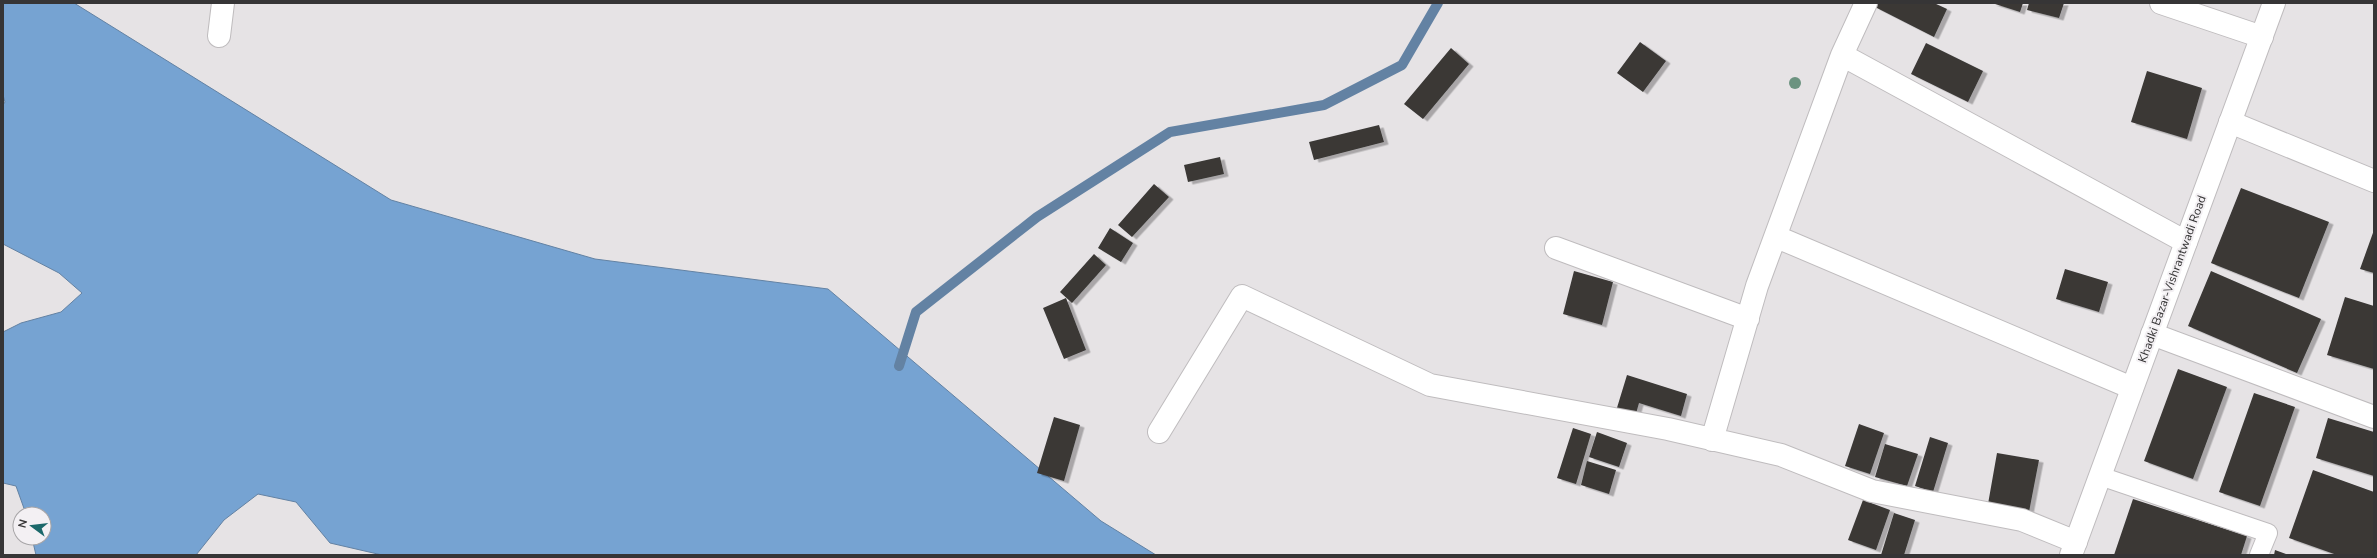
<svg xmlns="http://www.w3.org/2000/svg" width="2377" height="558" font-family="'Nunito Sans',sans-serif">
  <style>
    .water { fill: #76a3d2; stroke: #6382a3 }
    .lines { fill: none; stroke-linecap: round; stroke-linejoin: round }
    .stream { stroke: #6382a3; stroke-width: 10 }
    .building { fill: #3a3836; filter: url(#shadow) }
    .lane-casing { stroke: #bfbcbe; stroke-width: 20 }
    .street-casing { stroke: #bfbcbe; stroke-width: 24 }
    .secondary-casing { stroke: #bfbcbe; stroke-width: 24 }
    .lane { stroke: #fff; stroke-width: 18 }
    .street { stroke: #fff; stroke-width: 22 }
    .secondary { stroke: #fff; stroke-width: 22 }
    .tree { fill: #6c9380 }
    .labels { text-anchor: middle; dominant-baseline: central; stroke-width: 4; stroke-linejoin: round; paint-order: stroke }
    .street-label { font-size: 12px; fill: #363536; stroke: #f3f0f3 }
  </style>
  <defs>
    <filter id="shadow"><feDropShadow dx="4.5" dy="2.5" stdDeviation="0" flood-color="#0004"/></filter>
  </defs>
  <rect width="100%" height="100%" fill="#e6e3e5"/>
  <!-- water -->
  <path class="water" d="M 3,3 L 74,3 L 391,200 L 595,259 L 828,289 L 1101,521 L 1156,555 L 382,555 L 330,543 L 296,502 L 258,494 L 224,520 L 196,555 L 36,555 L 32,538 L 44,538 L 44,514 L 26,514 L 16,486 L 3,483 L 3,332 L 21,323 L 61,312 L 82,293 L 59,273 L 3,244 L 3,105 L 5,102 L 3,95 Z"/>
  <g class="lines">
    <!-- stream -->
    <path class="stream" d="M 899,366 L 916,312 L 1037,217 L 1170,132 L 1324,105 L 1402,65 L 1438,3"/>
  </g>
  <!-- building -->
  <path class="building" d="M 1877,3 L 1934,3 L 1947,9 L 1934,37 L 1875,7 Z
    M 1992,3 L 2023,3 L 2020,12 Z
    M 2029,3 L 2064,3 L 2059,18 L 2027,10 Z
    M 1640,42 L 1666,61 L 1643,92 L 1617,73 Z
    M 1926,43 L 1983,71 L 1968,102 L 1911,74 Z
    M 1451,48 L 1469,64 L 1423,119 L 1404,104 Z
    M 2147,71 L 2202,88 L 2187,139 L 2131,122 Z
    M 1379,125 L 1384,142 L 1314,160 L 1309,142 Z
    M 1220,157 L 1224,174 L 1188,182 L 1184,165 Z
    M 1154,184 L 1169,197 L 1132,237 L 1118,225 Z
    M 2241,188 L 2329,222 L 2299,298 L 2211,263 Z
    M 1110,228 L 1133,243 L 1121,262 L 1098,248 Z
    M 2374,230 L 2374,273 L 2360,269 Z
    M 1094,254 L 1106,265 L 1072,303 L 1060,292 Z
    M 2065,269 L 2108,282 L 2099,312 L 2056,299 Z
    M 1574,271 L 1613,282 L 1602,325 L 1563,314 Z
    M 2211,271 L 2321,319 L 2297,373 L 2188,326 Z
    M 2345,297 L 2374,306 L 2374,369 L 2327,355 Z
    M 1066,298 L 1086,350 L 1064,359 L 1043,308 Z
    M 2178,369 L 2227,387 L 2193,479 L 2144,461 Z
    M 1627,375 L 1687,394 L 1681,416 L 1639,403 L 1635,417 L 1616,411 Z
    M 2254,393 L 2295,407 L 2260,506 L 2219,492 Z
    M 1054,417 L 1080,425 L 1064,481 L 1037,473 Z
    M 2328,418 L 2374,432 L 2374,476 L 2316,458 Z
    M 1859,424 L 1884,433 L 1870,474 L 1845,466 Z
    M 1573,428 L 1591,434 L 1576,484 L 1557,478 Z
    M 1597,432 L 1627,443 L 1619,467 L 1589,457 Z
    M 1930,437 L 1948,443 L 1933,492 L 1915,486 Z
    M 1885,444 L 1918,454 L 1907,486 L 1875,477 Z
    M 1997,453 L 2039,460 L 2029,512 L 1988,504 Z
    M 1587,461 L 1616,470 L 1609,494 L 1581,485 Z
    M 2313,470 L 2374,492 L 2374,555 L 2337,555 L 2289,538 Z
    M 2133,499 L 2247,536 L 2241,555 L 2114,555 Z
    M 1863,500 L 1890,510 L 1876,550 L 1848,540 Z
    M 1894,513 L 1915,520 L 1904,555 L 1881,555 Z
    M 2275,550 L 2289,555 L 2274,555 Z"/>
  <g class="lines">
    <defs>
      <path id="lane" d="M 2100,476 L 2268,533 L 2259,555"/>
      <path id="street" d="M 2161,3 L 2262,37
        M 219,36 L 223,3
        M 1842,55 L 2186,242
        M 2230,122 L 2374,181
        M 1777,237 L 2132,388
        M 1556,248 L 1748,319
        M 2152,334 L 2374,417
        M 1159,432 L 1242,296 L 1430,385 L 1668,429 L 1781,455 L 1872,491 L 2022,520 L 2076,542
        M 1712,440 L 1757,286 L 1842,55 L 1866,3"/>
      <path id="secondary" d="M 2071,555 L 2274,3"/>
    </defs>
    <!-- lane casing -->
    <use href="#lane" class="lane-casing"/>
    <!-- street casing -->
    <use href="#street" class="street-casing"/>
    <!-- secondary casing -->
    <use href="#secondary" class="secondary-casing"/>
    <!-- lane -->
    <use href="#lane" class="lane"/>
    <!-- street -->
    <use href="#street" class="street"/>
    <!-- secondary -->
    <use href="#secondary" class="secondary"/>
  </g>
  <!-- trees -->
  <circle class="tree" cx="1795" cy="83" r="6"/>
  <g class="labels">
    <!-- street labels -->
    <g class="street-label">
      <text transform="translate(2172 279) rotate(-70)">Khadki Bazar-Vishrantwadi Road</text>
    </g>
  </g>
  <!-- border -->
  <rect width="2377" height="558" fill="none" stroke="#363536" stroke-width="8"/>
  <!-- north arrow -->
  <g transform="translate(32 526) rotate(285)"><circle r="19" fill="#f3f0f3" stroke="#a7a5a7"/>
  <path d="M0-3L7 15L0 10L-7 15Z" fill="#1b686a"/>
  <text y="-6" font-size="11" font-weight="bold" text-anchor="middle" fill="#363536">N</text>
  </g>
</svg>
